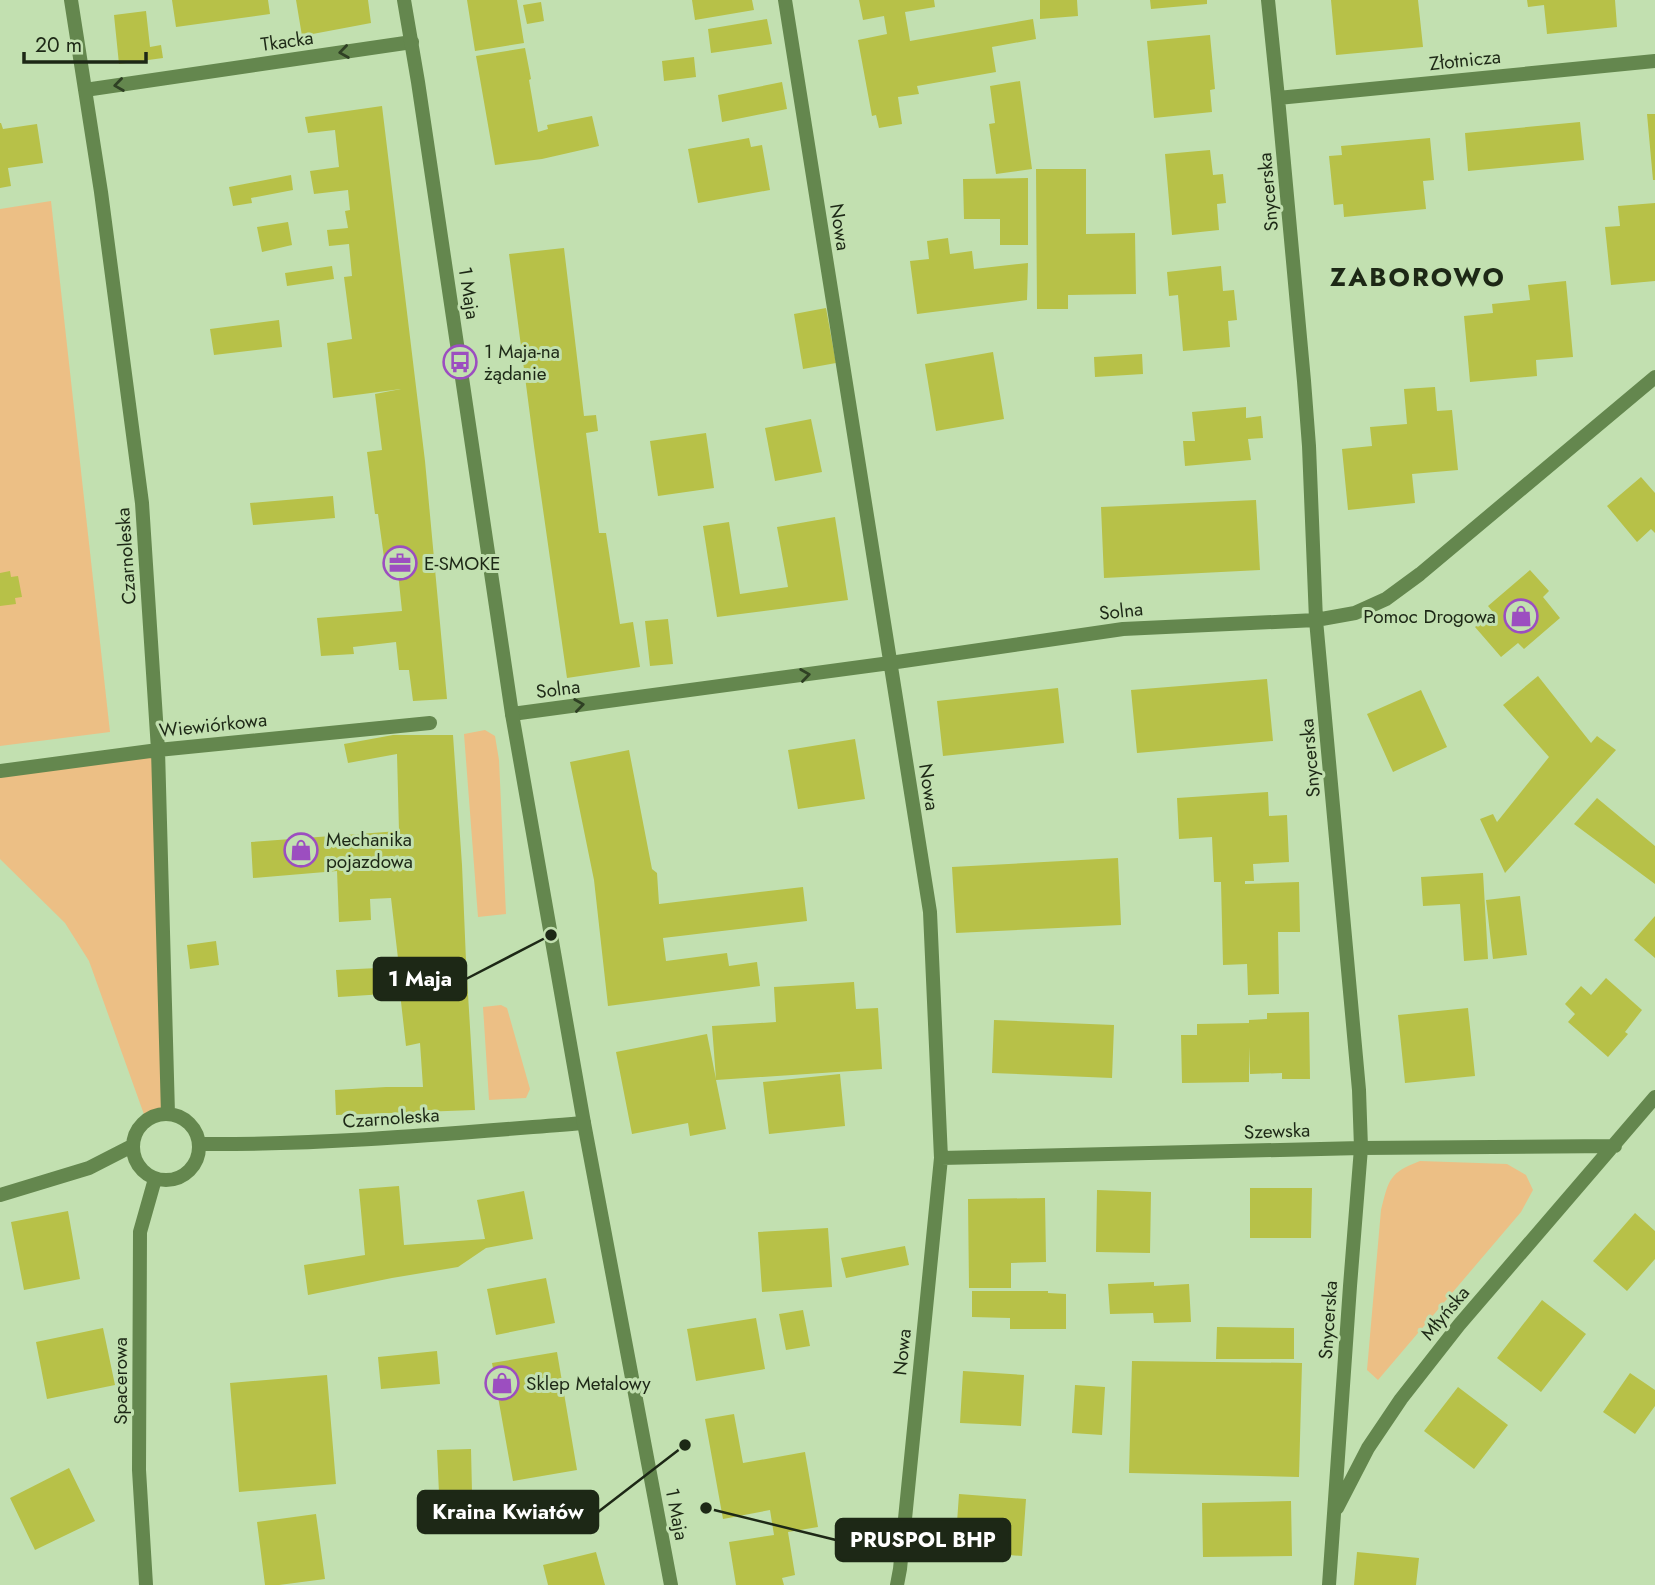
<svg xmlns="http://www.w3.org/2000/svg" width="1655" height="1585" font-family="Jost,sans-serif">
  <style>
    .green { fill: #ecbf85 }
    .building { fill: #b7c148 }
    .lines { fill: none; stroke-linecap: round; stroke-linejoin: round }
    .minor { stroke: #64874e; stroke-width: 14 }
    .tertiary { stroke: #64874e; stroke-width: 14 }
    .oneway { stroke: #2f4024 }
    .labels { text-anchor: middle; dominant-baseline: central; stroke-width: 6; stroke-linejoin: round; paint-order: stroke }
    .street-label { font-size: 19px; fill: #1d2816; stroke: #c2e0b0 }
    .poi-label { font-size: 19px; fill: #1d2816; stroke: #c2e0b0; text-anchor: start }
    .district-label { font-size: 26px; font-weight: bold; letter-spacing: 2px; fill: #1d2816; stroke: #c2e0b0 }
    .leader { fill: none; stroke: #1d2816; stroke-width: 2.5 }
    .callout-dot { fill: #1d2816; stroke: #c2e0b0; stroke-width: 2.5 }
    .callout { fill: #1d2816; stroke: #1d2816; stroke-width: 2.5 }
    .callout-label { font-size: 21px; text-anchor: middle; font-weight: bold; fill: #fff }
  </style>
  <rect width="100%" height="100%" fill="#c2e0b0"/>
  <!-- green -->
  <path class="green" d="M 51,201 L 110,732 L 0,746 L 0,209 Z
    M 485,730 L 495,736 L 499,760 L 506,914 L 478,917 L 464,734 Z
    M 158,750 L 168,1114 L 155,1116 L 146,1120 L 89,961 L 65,923 L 0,859 L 0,771 Z
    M 501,1005 L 507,1008 L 530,1089 L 526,1098 L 489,1100 L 483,1007 Z
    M 1420,1161 L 1507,1164 L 1526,1175 L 1533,1190 L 1521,1212 L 1378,1380 L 1367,1370 L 1381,1210 C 1389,1179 1389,1173 1420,1161 Z"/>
  <!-- building -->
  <path class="building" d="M 172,0 L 268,0 L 270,14 L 176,27 Z
    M 296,0 L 368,0 L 371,23 L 302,36 Z
    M 467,0 L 517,0 L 524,43 L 475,51 Z
    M 692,0 L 752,0 L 754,10 L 695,20 Z
    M 859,0 L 934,0 L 935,7 L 905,12 L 910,41 L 1033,19 L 1036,39 L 992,47 L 996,72 L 917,86 L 919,94 L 898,97 L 902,124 L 879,128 L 876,115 L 872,116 L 858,40 L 887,34 L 884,16 L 863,20 Z
    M 1040,0 L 1077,0 L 1078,16 L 1040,19 Z
    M 1150,0 L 1207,0 L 1207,4 L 1151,9 Z
    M 1331,0 L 1418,0 L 1423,47 L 1336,55 Z
    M 1527,0 L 1615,0 L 1617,27 L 1547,34 L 1544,5 L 1528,7 Z
    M 541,2 L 544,21 L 527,24 L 523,5 Z
    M 146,11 L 150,47 L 161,45 L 163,58 L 119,64 L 114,15 Z
    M 767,19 L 772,44 L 711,53 L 708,29 Z
    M 1210,35 L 1215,89 L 1210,90 L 1212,112 L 1154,118 L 1147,41 Z
    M 525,48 L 531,79 L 529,80 L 538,132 L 548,129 L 547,125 L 592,116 L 599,146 L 542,159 L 495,165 L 476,56 Z
    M 694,57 L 696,77 L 664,81 L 662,61 Z
    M 1020,81 L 1032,169 L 996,174 L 989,124 L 995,123 L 990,86 Z
    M 782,82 L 787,109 L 722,122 L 718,95 Z
    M 382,106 L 425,461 L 447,699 L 413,701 L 409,670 L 399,670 L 396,642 L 353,647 L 354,654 L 321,656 L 317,618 L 402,611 L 397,563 L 385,565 L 378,514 L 375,514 L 367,452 L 382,450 L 375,394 L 401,389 L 333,398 L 327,343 L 352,339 L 344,277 L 352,276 L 349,244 L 329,246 L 327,230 L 348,228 L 345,211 L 350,210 L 348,190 L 314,194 L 310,171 L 339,167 L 335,130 L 308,133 L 305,117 Z
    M 1647,114 L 1655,114 L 1655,180 L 1653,180 Z
    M 1580,122 L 1584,160 L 1468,171 L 1465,133 Z
    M 0,123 L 1,123 L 3,129 L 37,124 L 43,163 L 8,168 L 11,186 L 0,188 Z
    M 749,138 L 751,147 L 762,145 L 770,190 L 698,203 L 688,149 Z
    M 1430,138 L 1434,180 L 1423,181 L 1426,209 L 1344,217 L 1343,204 L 1334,205 L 1329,156 L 1342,155 L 1341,146 Z
    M 1210,150 L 1213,175 L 1223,174 L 1226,203 L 1217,204 L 1219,230 L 1172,235 L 1165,154 Z
    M 1036,169 L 1086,169 L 1086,234 L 1135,233 L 1136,294 L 1068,295 L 1068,309 L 1037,309 Z
    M 291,175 L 293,190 L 251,198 L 252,203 L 233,206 L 229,187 Z
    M 1028,178 L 1028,245 L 1000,245 L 1000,219 L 964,219 L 963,179 Z
    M 1655,203 L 1655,281 L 1611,285 L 1605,227 L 1620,226 L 1618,206 Z
    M 288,222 L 292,245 L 262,252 L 257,227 Z
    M 948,238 L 950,254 L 972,251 L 974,269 L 1028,263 L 1027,300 L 917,314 L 910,261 L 929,259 L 927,241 Z
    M 564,248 L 584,416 L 596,415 L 598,431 L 586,433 L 599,533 L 606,533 L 620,624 L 633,622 L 640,667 L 567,678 L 534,446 L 509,254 Z
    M 332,266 L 334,279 L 287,286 L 285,273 Z
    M 1221,266 L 1223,291 L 1234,290 L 1237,320 L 1228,321 L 1230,347 L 1183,351 L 1178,295 L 1169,296 L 1167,272 Z
    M 1566,281 L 1573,357 L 1536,360 L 1537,376 L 1470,382 L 1464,316 L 1493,313 L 1492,304 L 1530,300 L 1528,285 Z
    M 826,308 L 836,363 L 803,369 L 794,314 Z
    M 279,320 L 282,347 L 214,355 L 210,329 Z
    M 993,352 L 1004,419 L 936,431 L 925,364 Z
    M 1142,354 L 1143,374 L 1095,377 L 1094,357 Z
    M 1435,387 L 1437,411 L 1452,410 L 1458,470 L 1412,474 L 1415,503 L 1348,510 L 1342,449 L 1372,446 L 1370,427 L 1407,424 L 1404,389 Z
    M 1246,407 L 1246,418 L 1261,416 L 1263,438 L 1248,439 L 1251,460 L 1185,466 L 1183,441 L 1195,441 L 1192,412 Z
    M 811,419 L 822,472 L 775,481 L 765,428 Z
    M 706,433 L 714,488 L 658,496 L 650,441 Z
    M 1641,477 L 1655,493 L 1655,533 L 1651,529 L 1637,542 L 1607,506 Z
    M 333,496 L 335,518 L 253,525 L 250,503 Z
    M 1256,500 L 1260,570 L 1104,578 L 1101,507 Z
    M 835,517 L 848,600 L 717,617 L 703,526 L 729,522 L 740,594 L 788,587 L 777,527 Z
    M 1530,570 L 1549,591 L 1543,597 L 1560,618 L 1524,649 L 1518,643 L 1501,657 L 1475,627 L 1493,612 L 1488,606 Z
    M 10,571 L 11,577 L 18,576 L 22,597 L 15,598 L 16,604 L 0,606 L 0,573 Z
    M 668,619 L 673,664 L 650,666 L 645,621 Z
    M 1538,676 L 1591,743 L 1597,736 L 1616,750 L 1505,873 L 1480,819 L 1493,814 L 1497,822 L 1549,757 L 1503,705 Z
    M 1267,679 L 1273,741 L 1137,753 L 1131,690 Z
    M 1058,688 L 1064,743 L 943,756 L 937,701 Z
    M 1421,690 L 1447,747 L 1393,772 L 1367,714 Z
    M 393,735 L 453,735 L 462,865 L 466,961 L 475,1110 L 336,1115 L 335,1090 L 386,1087 L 423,1087 L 420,1043 L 406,1046 L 400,993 L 338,997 L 336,970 L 399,967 L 391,898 L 370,899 L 371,920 L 339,922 L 337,871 L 253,878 L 251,842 L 399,831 L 397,754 L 348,763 L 344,744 Z
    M 855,739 L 865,799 L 798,809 L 788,750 Z
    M 629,750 L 652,869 L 657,873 L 659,904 L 803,887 L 807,921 L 663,938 L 666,961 L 727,953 L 729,966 L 757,962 L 760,986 L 608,1006 L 594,880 L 570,762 Z
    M 1268,792 L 1269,816 L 1287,815 L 1289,862 L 1253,864 L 1254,881 L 1245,881 L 1245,884 L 1299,882 L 1300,932 L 1278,932 L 1279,994 L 1248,995 L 1247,964 L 1223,965 L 1221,882 L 1214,882 L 1212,837 L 1179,839 L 1177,798 Z
    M 1597,798 L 1655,846 L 1655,884 L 1574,824 Z
    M 1118,858 L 1121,925 L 956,933 L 952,867 Z
    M 1483,873 L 1488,959 L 1464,961 L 1460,904 L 1423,906 L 1421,877 Z
    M 1520,896 L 1527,955 L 1493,959 L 1486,900 Z
    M 1655,916 L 1655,958 L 1634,940 Z
    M 216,941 L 219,965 L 190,969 L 187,945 Z
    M 1606,978 L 1642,1010 L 1625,1032 L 1628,1034 L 1608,1057 L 1568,1022 L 1575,1014 L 1565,1004 L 1581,986 L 1591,995 Z
    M 854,982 L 856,1009 L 878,1008 L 882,1069 L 716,1080 L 726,1129 L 690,1136 L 688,1123 L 632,1134 L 616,1052 L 707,1034 L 716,1079 L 712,1026 L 776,1022 L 774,987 Z
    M 1468,1008 L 1475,1076 L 1405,1083 L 1398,1015 Z
    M 1309,1012 L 1310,1079 L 1282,1079 L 1282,1073 L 1250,1074 L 1249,1047 L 1249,1082 L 1182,1083 L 1181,1035 L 1197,1035 L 1197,1024 L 1249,1023 L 1249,1020 L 1267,1019 L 1267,1013 Z
    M 994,1020 L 1114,1025 L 1112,1078 L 992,1073 Z
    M 840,1074 L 845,1126 L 769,1134 L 763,1082 Z
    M 399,1186 L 404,1245 L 485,1239 L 477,1200 L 524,1191 L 533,1239 L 486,1248 L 458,1267 L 392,1278 L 308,1295 L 304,1265 L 365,1255 L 359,1189 Z
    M 1250,1188 L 1312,1188 L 1311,1238 L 1250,1238 Z
    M 1097,1190 L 1151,1192 L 1150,1253 L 1096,1252 Z
    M 1045,1198 L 1046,1262 L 1011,1263 L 1011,1288 L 969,1288 L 968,1199 Z
    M 68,1211 L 80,1279 L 24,1290 L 11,1222 Z
    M 1635,1213 L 1655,1231 L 1655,1259 L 1627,1291 L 1593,1261 Z
    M 828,1228 L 832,1287 L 762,1292 L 758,1232 Z
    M 905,1246 L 909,1265 L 846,1278 L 841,1258 Z
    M 546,1278 L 555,1323 L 496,1335 L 487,1289 Z
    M 1154,1282 L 1154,1286 L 1189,1284 L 1191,1322 L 1154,1323 L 1153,1313 L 1110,1314 L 1108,1284 Z
    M 972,1291 L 1048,1291 L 1048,1293 L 1066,1294 L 1066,1329 L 1010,1329 L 1010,1318 L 972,1317 Z
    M 1542,1300 L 1586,1334 L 1541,1392 L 1497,1358 Z
    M 803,1310 L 810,1346 L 786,1350 L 779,1314 Z
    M 756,1318 L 765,1369 L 696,1381 L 687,1329 Z
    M 1217,1327 L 1294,1328 L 1294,1359 L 1216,1359 Z
    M 103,1328 L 115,1385 L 47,1399 L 36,1342 Z
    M 437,1351 L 440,1384 L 381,1389 L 378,1357 Z
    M 557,1352 L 577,1470 L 513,1481 L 492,1363 Z
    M 1132,1361 L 1302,1363 L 1299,1477 L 1129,1473 Z
    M 963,1371 L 1024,1375 L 1021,1426 L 960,1423 Z
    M 1630,1373 L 1655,1390 L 1655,1406 L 1635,1434 L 1603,1412 Z
    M 327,1375 L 336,1484 L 239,1492 L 230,1383 Z
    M 1075,1385 L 1105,1387 L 1102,1435 L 1072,1433 Z
    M 1458,1387 L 1508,1425 L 1474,1469 L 1424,1431 Z
    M 734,1414 L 743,1463 L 805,1452 L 818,1527 L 788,1532 L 795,1575 L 782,1578 L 784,1585 L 736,1585 L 729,1542 L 774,1535 L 770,1510 L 723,1519 L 705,1419 Z
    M 471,1449 L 472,1492 L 439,1493 L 437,1450 Z
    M 69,1468 L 95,1521 L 35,1550 L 10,1498 Z
    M 959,1494 L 1026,1499 L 1022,1556 L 955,1551 Z
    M 1291,1501 L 1292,1556 L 1203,1557 L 1202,1503 Z
    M 316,1514 L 325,1579 L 279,1585 L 265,1585 L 257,1522 Z
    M 596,1552 L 605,1585 L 548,1585 L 543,1565 Z
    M 1357,1552 L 1419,1558 L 1416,1585 L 1354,1585 Z"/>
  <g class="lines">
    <!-- minor -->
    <path class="minor" d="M 71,0 L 101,192 L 142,503 L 158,750 L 168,1114
      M 785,0 L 930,912 L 941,1158 L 900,1569 L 897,1585
      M 1268,0 L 1278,98 L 1304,381 L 1309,446 L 1316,620 L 1359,1090 L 1361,1148 L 1350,1286 L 1329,1585
      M 85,90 L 412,42
      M 1278,98 L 1655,61
      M 512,714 L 890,663 L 1123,629 L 1316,620 L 1355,613 L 1386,599 L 1420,574 L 1655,377
      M 0,771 L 158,750 L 430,723
      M133 1147a33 33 0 1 1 66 0a33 33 0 1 1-66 0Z
      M 200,1144 C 328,1145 456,1133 584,1123
      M 941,1158 L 1361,1148 L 1615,1146
      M 0,1195 L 89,1168 L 132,1146
      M 1337,1508 L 1368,1448 L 1401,1399 L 1459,1325 L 1655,1097
      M 146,1585 L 139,1470 L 140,1232 L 155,1179"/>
    <!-- tertiary -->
    <path class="tertiary" d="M 404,0 L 418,82 L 512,714 L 584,1123 L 671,1585"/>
  </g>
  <!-- one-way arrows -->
  <defs><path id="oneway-chevron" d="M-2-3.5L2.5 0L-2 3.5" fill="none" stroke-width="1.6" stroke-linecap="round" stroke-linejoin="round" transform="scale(1.75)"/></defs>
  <g class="oneway">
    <use href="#oneway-chevron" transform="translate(344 52) rotate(172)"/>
    <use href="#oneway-chevron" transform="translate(119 85) rotate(172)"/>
    <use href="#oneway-chevron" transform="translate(805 675) rotate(-8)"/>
    <use href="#oneway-chevron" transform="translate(579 705) rotate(-8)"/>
  </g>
  <!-- icons -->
  <defs>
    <symbol id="bus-ring" viewBox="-11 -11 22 22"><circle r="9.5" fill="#c2e0b0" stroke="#9c4ec0" stroke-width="1.5"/><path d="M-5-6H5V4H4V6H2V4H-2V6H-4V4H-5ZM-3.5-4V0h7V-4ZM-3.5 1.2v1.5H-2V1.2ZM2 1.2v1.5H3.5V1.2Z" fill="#9c4ec0"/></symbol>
    <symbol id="office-ring" viewBox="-11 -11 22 22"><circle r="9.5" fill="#c2e0b0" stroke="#9c4ec0" stroke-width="1.5"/><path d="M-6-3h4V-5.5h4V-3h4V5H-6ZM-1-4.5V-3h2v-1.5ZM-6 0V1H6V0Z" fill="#9c4ec0"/></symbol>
    <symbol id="shop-ring" viewBox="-11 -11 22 22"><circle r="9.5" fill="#c2e0b0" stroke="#9c4ec0" stroke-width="1.5"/><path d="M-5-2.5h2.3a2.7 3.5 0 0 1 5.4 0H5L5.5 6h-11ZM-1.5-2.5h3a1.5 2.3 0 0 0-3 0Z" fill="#9c4ec0"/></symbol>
  </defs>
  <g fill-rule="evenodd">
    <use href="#bus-ring" x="441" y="343" width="38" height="38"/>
    <use href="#office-ring" x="381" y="544" width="38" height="38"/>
    <use href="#shop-ring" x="1502" y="597" width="38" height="38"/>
    <use href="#shop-ring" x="282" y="831" width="38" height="38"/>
    <use href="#shop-ring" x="483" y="1364" width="38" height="38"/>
  </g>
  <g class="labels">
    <!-- street labels -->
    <g class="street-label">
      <text transform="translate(287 41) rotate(-8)">Tkacka</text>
      <text transform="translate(1465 60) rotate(-6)">Złotnicza</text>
      <text transform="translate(1268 192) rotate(-95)">Snycerska</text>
      <text transform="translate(840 227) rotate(81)">Nowa</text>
      <text transform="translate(469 293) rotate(81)">1 Maja</text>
      <text transform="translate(126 556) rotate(-94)">Czarnoleska</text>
      <text transform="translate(1121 611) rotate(-6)">Solna</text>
      <text transform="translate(558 689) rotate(-7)">Solna</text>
      <text transform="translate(213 725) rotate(-6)">Wiewiórkowa</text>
      <text transform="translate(1310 758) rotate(-95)">Snycerska</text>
      <text transform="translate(929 787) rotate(81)">Nowa</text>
      <text transform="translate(391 1118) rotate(-4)">Czarnoleska</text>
      <text transform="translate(1277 1131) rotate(-2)">Szewska</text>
      <text transform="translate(1445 1313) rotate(-50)">Młyńska</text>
      <text transform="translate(1328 1320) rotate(-86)">Snycerska</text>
      <text transform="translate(902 1352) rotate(-84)">Nowa</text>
      <text transform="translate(120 1381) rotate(-90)">Spacerowa</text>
      <text transform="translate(677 1514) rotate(79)">1 Maja</text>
    </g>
    <!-- poi labels -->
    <g class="poi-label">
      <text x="484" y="351">1 Maja-na<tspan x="484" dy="22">żądanie</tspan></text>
      <text x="424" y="563">E-SMOKE</text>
      <text x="1496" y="616" text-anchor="end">Pomoc Drogowa</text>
      <text x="326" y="839">Mechanika<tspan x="326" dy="22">pojazdowa</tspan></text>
      <text x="526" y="1383">Sklep Metalowy</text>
    </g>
    <!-- district labels -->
    <g class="district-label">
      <text x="1418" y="277">ZABOROWO</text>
    </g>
  </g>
  <!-- callouts -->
  <path class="leader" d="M551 935L466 979M685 1445L598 1512M706 1508L836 1540"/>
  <g class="callout-dot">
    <circle cx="551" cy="935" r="7"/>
    <circle cx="685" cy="1445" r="7"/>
    <circle cx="706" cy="1508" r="7"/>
  </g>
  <g class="callout">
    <rect x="374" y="958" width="92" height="42" rx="7"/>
    <rect x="418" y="1491" width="180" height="42" rx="7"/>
    <rect x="836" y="1519" width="174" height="42" rx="7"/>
  </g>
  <g class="callout-label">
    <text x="420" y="986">1 Maja</text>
    <text x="508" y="1519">Kraina Kwiatów</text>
    <text x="923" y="1547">PRUSPOL BHP</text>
  </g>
  <!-- scale -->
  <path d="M24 52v10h122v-10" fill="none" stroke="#1d2816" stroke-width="3.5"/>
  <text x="35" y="52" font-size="21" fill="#1d2816" stroke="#c2e0b0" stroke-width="5" paint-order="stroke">20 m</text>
</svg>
